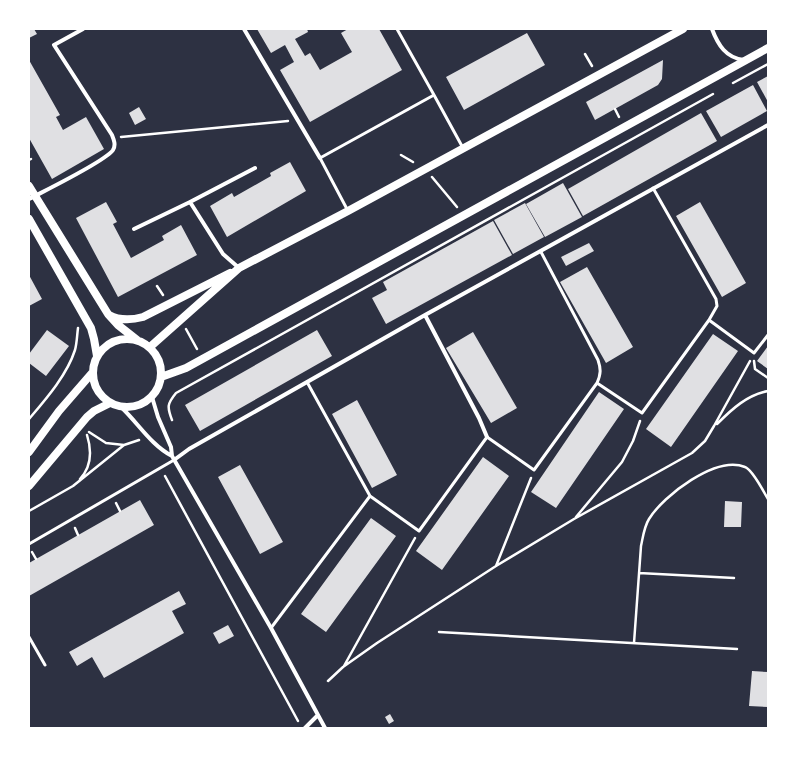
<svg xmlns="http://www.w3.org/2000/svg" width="797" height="757" font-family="'Sofia Sans Condensed',sans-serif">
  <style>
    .building { fill: #e0e0e3 }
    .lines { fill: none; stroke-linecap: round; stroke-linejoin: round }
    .path { stroke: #fff; stroke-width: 2.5 }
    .service { stroke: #fff; stroke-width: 3 }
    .minor { stroke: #fff; stroke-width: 4 }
    .secondary { stroke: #fff; stroke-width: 8 }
  </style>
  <rect width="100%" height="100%" fill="#2d3142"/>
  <!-- building -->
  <path class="building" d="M 29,29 L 34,29 L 37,34 L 29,38 Z
    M 257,29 L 307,29 L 308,32 L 295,39 L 305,56 L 310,53 L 320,70 L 352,52 L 341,33 L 348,29 L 379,29 L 402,70 L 310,122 L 280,70 L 294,62 L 285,45 L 271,53 Z
    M 527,33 L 545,65 L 464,110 L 446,77 Z
    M 29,60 L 60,115 L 56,117 L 63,130 L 86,117 L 104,149 L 52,179 L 29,138 Z
    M 663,60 L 662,79 L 658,85 L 595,120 L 586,102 Z
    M 768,76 L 768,102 L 757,82 Z
    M 753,85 L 767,111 L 721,137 L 706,111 Z
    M 139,107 L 146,119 L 135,125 L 129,113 Z
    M 701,113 L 717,141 L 583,216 L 568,189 Z
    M 290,162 L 306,191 L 227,237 L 210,206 L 232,193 L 234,197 L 271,176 L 270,173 Z
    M 563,183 L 582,217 L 545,237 L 526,204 Z
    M 106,202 L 117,222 L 113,224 L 131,258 L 164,240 L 162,236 L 181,225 L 197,255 L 118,297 L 76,218 Z
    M 700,202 L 746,283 L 722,297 L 676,216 Z
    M 525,203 L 544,237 L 513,254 L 494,220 Z
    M 493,221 L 512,255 L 386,324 L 372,298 L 387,290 L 383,282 Z
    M 589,243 L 594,251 L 566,266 L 561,257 Z
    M 587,267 L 633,347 L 606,363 L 560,282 Z
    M 29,275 L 42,299 L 29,306 Z
    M 47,330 L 69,346 L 46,376 L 29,363 L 29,354 Z
    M 317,330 L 332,356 L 200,431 L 185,405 Z
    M 473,332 L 517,408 L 491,423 L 446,348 Z
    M 713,334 L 738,351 L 671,447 L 646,429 Z
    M 768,346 L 768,369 L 757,361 Z
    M 599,392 L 624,409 L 556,508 L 531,492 Z
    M 357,400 L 397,475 L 372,488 L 332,414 Z
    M 483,457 L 509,476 L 442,570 L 416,551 Z
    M 240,465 L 283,542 L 260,554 L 218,477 Z
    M 140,500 L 154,525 L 29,596 L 29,563 Z
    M 725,501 L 742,502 L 741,527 L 724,527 Z
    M 371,518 L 396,536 L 326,632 L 301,614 Z
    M 179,591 L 186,604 L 172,611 L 184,633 L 104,678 L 92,657 L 77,666 L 69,652 Z
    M 228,625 L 234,636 L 219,644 L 213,633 Z
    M 752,671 L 768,672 L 768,707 L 749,706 Z
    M 390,714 L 394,721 L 389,724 L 385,717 Z"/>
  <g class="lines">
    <!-- path -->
    <path class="path" d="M 585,54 L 592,66
      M 733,83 L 768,64
      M 615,109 L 619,117
      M 121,137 L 288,121
      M 401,155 L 413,162
      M 29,160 L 31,159
      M 432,177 L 457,207
      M 157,286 L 163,295
      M 186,329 L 197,349
      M 754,361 L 755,369 L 768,378
      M 29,419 C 46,399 67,375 75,350 C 77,343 77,335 78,328
      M 172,420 C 167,407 167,404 176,393 L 713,94
      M 717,424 C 732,409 747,395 768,391
      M 89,432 L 106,443 L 124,445
      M 165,476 L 298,721
      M 80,479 C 92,466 92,451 87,435
      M 116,503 L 120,511
      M 29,511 L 73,486 L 124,445 L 139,440
      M 576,517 L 622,462 L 633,441 L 640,421
      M 75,528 L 78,535
      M 32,552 L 36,559
      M 496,566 L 531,478
      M 639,573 L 734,578
      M 439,632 L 737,649
      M 634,643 L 641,546 C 643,537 644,527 649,519 C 663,496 716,455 745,467 C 753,470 763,491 768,499
      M 344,666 L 415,538
      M 328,681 L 343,667 L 377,643 L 496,566 L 574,519 L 692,453 L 705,441 L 714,426 L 750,361"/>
    <!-- service -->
    <path class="service" d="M 397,29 L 434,95
      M 653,188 L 716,299 L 717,306 L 709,320
      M 348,211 L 320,158 L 434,95 L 463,148
      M 541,252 L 598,360 C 601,369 601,374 597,383
      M 370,496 L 419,531 L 487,437 L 534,470 L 597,383 L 642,413 L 709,320 L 754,353 L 768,335
      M 29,544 L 174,460
      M 271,628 L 370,496 L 307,382
      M 29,637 L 45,665"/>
    <!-- minor -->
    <path class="minor" d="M 244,29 L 320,158
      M 712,29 C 718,45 726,58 744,60
      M 29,199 C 44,191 106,161 113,150 C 116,145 114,140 112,135 L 54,45 L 83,29
      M 190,202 L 255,168
      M 134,229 L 190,202 L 223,254 L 239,268
      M 425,315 L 479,418 L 487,437
      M 152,397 L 158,417 L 171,447 L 172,456 L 271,628 L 325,728
      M 121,407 C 138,423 151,445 172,456
      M 174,460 L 189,449 L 425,315 L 768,125
      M 305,728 L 318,715"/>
    <!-- secondary -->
    <path class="secondary" d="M 29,186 L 108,314 L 118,325 L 137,340
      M 29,219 L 91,328 L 94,339 L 97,356
      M 109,315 C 120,321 132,320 143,317 L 230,273
      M93 373a34 34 0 1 1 68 0a34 34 0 1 1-68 0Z
      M 150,347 L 239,268 L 348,211 L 683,29
      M 161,377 L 186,368 L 768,48
      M 29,452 L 59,411 L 92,373
      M 29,486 L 87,417 L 94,411 L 110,403"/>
  </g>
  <!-- border -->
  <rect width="797" height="757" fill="none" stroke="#ffffff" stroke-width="60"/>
</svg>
